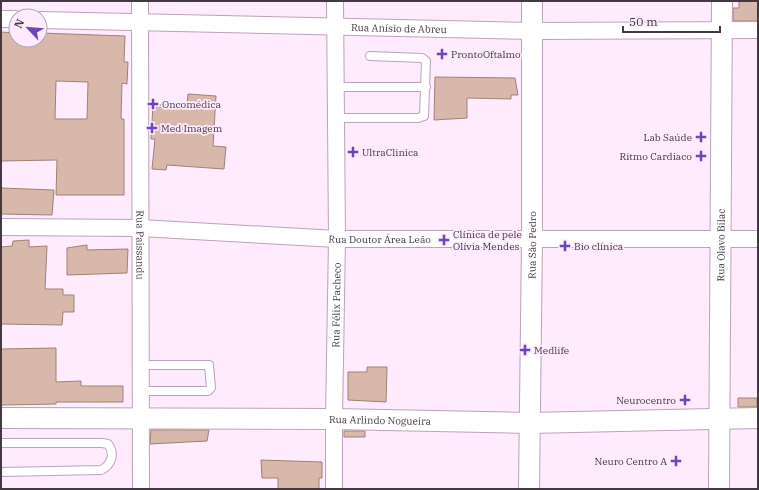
<svg xmlns="http://www.w3.org/2000/svg" width="759" height="490" font-family="'IBM Plex Serif',serif">
  <style>
    .building { fill: #d8b8ab; stroke: #9f8174; fill-rule: evenodd }
    .lines { fill: none; stroke-linecap: round; stroke-linejoin: round }
    .service-casing { stroke: #baa3ba; stroke-width: 10 }
    .minor-casing { stroke: #baa3ba; stroke-width: 18 }
    .tertiary-casing { stroke: #baa3ba; stroke-width: 22 }
    .service { stroke: #fff; stroke-width: 8 }
    .minor { stroke: #fff; stroke-width: 16 }
    .tertiary { stroke: #fff; stroke-width: 20 }
    .poi-dot { fill: #6d45bd; stroke: #feebfe; stroke-width: 1.5 }
    .labels { text-anchor: middle; dominant-baseline: central; stroke-width: 3.5; stroke-linejoin: round; paint-order: stroke }
    .street-label { font-size: 10px; fill: #423942; stroke: #feebfe }
    .poi-label { font-size: 10px; fill: #423942; stroke: #feebfe; text-anchor: start }
  </style>
  <rect width="100%" height="100%" fill="#feebfe"/>
  <!-- building -->
  <path class="building" d="M 739,1 L 758,1 L 758,21 L 733,21 L 733,8 L 739,8 Z
    M 1,32 L 16,33 L 16,40 L 40,40 L 40,33 L 125,36 L 124,62 L 128,62 L 127,84 L 122,83 L 121,119 L 124,119 L 124,195 L 56,195 L 57,160 L 1,161 ZM 56,81 L 88,82 L 87,119 L 55,119 Z
    M 435,77 L 515,78 L 518,95 L 511,95 L 511,99 L 467,98 L 467,118 L 434,120 Z
    M 188,94 L 216,96 L 213,146 L 226,147 L 224,169 L 167,165 L 166,170 L 152,169 L 155,139 L 151,139 L 153,105 L 187,104 Z
    M 1,188 L 54,190 L 52,215 L 1,214 Z
    M 29,240 L 29,247 L 47,246 L 45,289 L 63,289 L 63,295 L 74,295 L 74,312 L 63,312 L 62,325 L 1,324 L 1,247 L 12,246 L 13,241 Z
    M 87,245 L 87,250 L 128,249 L 127,273 L 67,275 L 67,248 Z
    M 56,348 L 56,382 L 81,381 L 81,386 L 123,386 L 123,402 L 56,402 L 56,404 L 1,405 L 1,349 Z
    M 367,367 L 387,367 L 386,402 L 348,400 L 348,372 L 367,372 Z
    M 738,398 L 757,398 L 757,407 L 738,407 Z
    M 151,430 L 209,430 L 207,441 L 150,444 Z
    M 344,431 L 365,431 L 365,437 L 344,437 Z
    M 261,460 L 322,462 L 322,478 L 319,478 L 319,489 L 278,489 L 278,478 L 262,478 Z"/>
  <g class="lines">
    <defs>
      <path id="service" d="M 335,87 L 426,87
        M 336,118 L 418,118 L 424,116 L 426,61 L 422,58 L 370,56
        M 140,365 L 209,365 L 211,388 L 208,391 L 141,391
        M 1,443 L 102,443 L 108,444 C 115,453 112,465 101,470 L 1,472"/>
      <g id="minor">
        <path id="s1" d="M 140,1 L 141,489"/>
        <path d="M 1,19 L 16,19"/>
        <path id="s2" d="M 40,20 L 532,31 L 758,30"/>
        <path id="s3" d="M 1,227 L 140,228 L 337,239 L 758,239"/>
        <path id="s4" d="M 334,489 L 334,419 L 337,239 L 335,1"/>
      </g>
      <g id="tertiary">
        <path id="s5" d="M 1,418 L 334,419 L 529,423 L 758,418"/>
        <path id="s6" d="M 529,489 L 532,239 L 532,1"/>
        <path id="s7" d="M 719,489 L 722,1"/>
      </g>
    </defs>
    <!-- service casing -->
    <use href="#service" class="service-casing"/>
    <!-- minor casing -->
    <use href="#minor" class="minor-casing"/>
    <!-- tertiary casing -->
    <use href="#tertiary" class="tertiary-casing"/>
    <!-- service -->
    <use href="#service" class="service"/>
    <!-- minor -->
    <use href="#minor" class="minor"/>
    <!-- tertiary -->
    <use href="#tertiary" class="tertiary"/>
  </g>
  <!-- markers -->
  <g class="poi-dot">
    <path d="M440 48h4v4h4v4h-4v4h-4v-4h-4v-4h4z"/>
    <path d="M151 98h4v4h4v4h-4v4h-4v-4h-4v-4h4z"/>
    <path d="M150 122h4v4h4v4h-4v4h-4v-4h-4v-4h4z"/>
    <path d="M699 131h4v4h4v4h-4v4h-4v-4h-4v-4h4z"/>
    <path d="M351 146h4v4h4v4h-4v4h-4v-4h-4v-4h4z"/>
    <path d="M699 150h4v4h4v4h-4v4h-4v-4h-4v-4h4z"/>
    <path d="M442 234h4v4h4v4h-4v4h-4v-4h-4v-4h4z"/>
    <path d="M563 240h4v4h4v4h-4v4h-4v-4h-4v-4h4z"/>
    <path d="M523 344h4v4h4v4h-4v4h-4v-4h-4v-4h4z"/>
    <path d="M683 394h4v4h4v4h-4v4h-4v-4h-4v-4h4z"/>
    <path d="M674 455h4v4h4v4h-4v4h-4v-4h-4v-4h4z"/>
  </g>
  <g class="labels">
    <!-- street labels -->
    <g class="street-label">
      <text stroke="none"><textPath href="#s2" startOffset="359">Rua Anísio de Abreu</textPath></text>
      <text stroke="none"><textPath href="#s3" startOffset="379">Rua Doutor Área Leão</textPath></text>
      <text stroke="none"><textPath href="#s1" startOffset="244">Rua Paissandu</textPath></text>
      <text stroke="none"><textPath href="#s6" startOffset="244">Rua São Pedro</textPath></text>
      <text stroke="none"><textPath href="#s7" startOffset="244">Rua Olavo Bilac</textPath></text>
      <text stroke="none"><textPath href="#s4" startOffset="184">Rua Félix Pacheco</textPath></text>
      <text stroke="none"><textPath href="#s5" startOffset="379">Rua Arlindo Nogueira</textPath></text>
    </g>
    <!-- poi labels -->
    <g class="poi-label">
      <text x="451" y="54">ProntoOftalmo</text>
      <text x="162" y="104">Oncomédica</text>
      <text x="161" y="128">Med Imagem</text>
      <text x="692" y="137" text-anchor="end">Lab Saúde</text>
      <text x="362" y="152">UltraClinica</text>
      <text x="692" y="156" text-anchor="end">Ritmo Cardiaco</text>
      <text x="453" y="234">Clínica de pele<tspan x="453" dy="12">Olívia Mendes</tspan></text>
      <text x="574" y="246">Bio clínica</text>
      <text x="534" y="350">Medlife</text>
      <text x="676" y="400" text-anchor="end">Neurocentro</text>
      <text x="667" y="461" text-anchor="end">Neuro Centro A</text>
    </g>
  </g>
  <!-- border -->
  <rect width="759" height="490" fill="none" stroke="#423942" stroke-width="4"/>
  <!-- north arrow -->
  <g transform="translate(28 28) rotate(296)"><circle r="19" fill="#feebfe" stroke="#b3a4b3"/>
  <path d="M0-3L7 15L0 10L-7 15Z" fill="#6d45bd"/>
  <text y="-6" font-size="11" font-weight="bold" text-anchor="middle" fill="#423942">N</text>
  </g>
  <!-- scale -->
  <path d="M623 26v6h97v-6" fill="none" stroke="#423942" stroke-width="2"/>
  <text x="629" y="26" font-size="12" fill="#423942" stroke="#feebfe" stroke-width="3" paint-order="stroke">50 m</text>
</svg>
